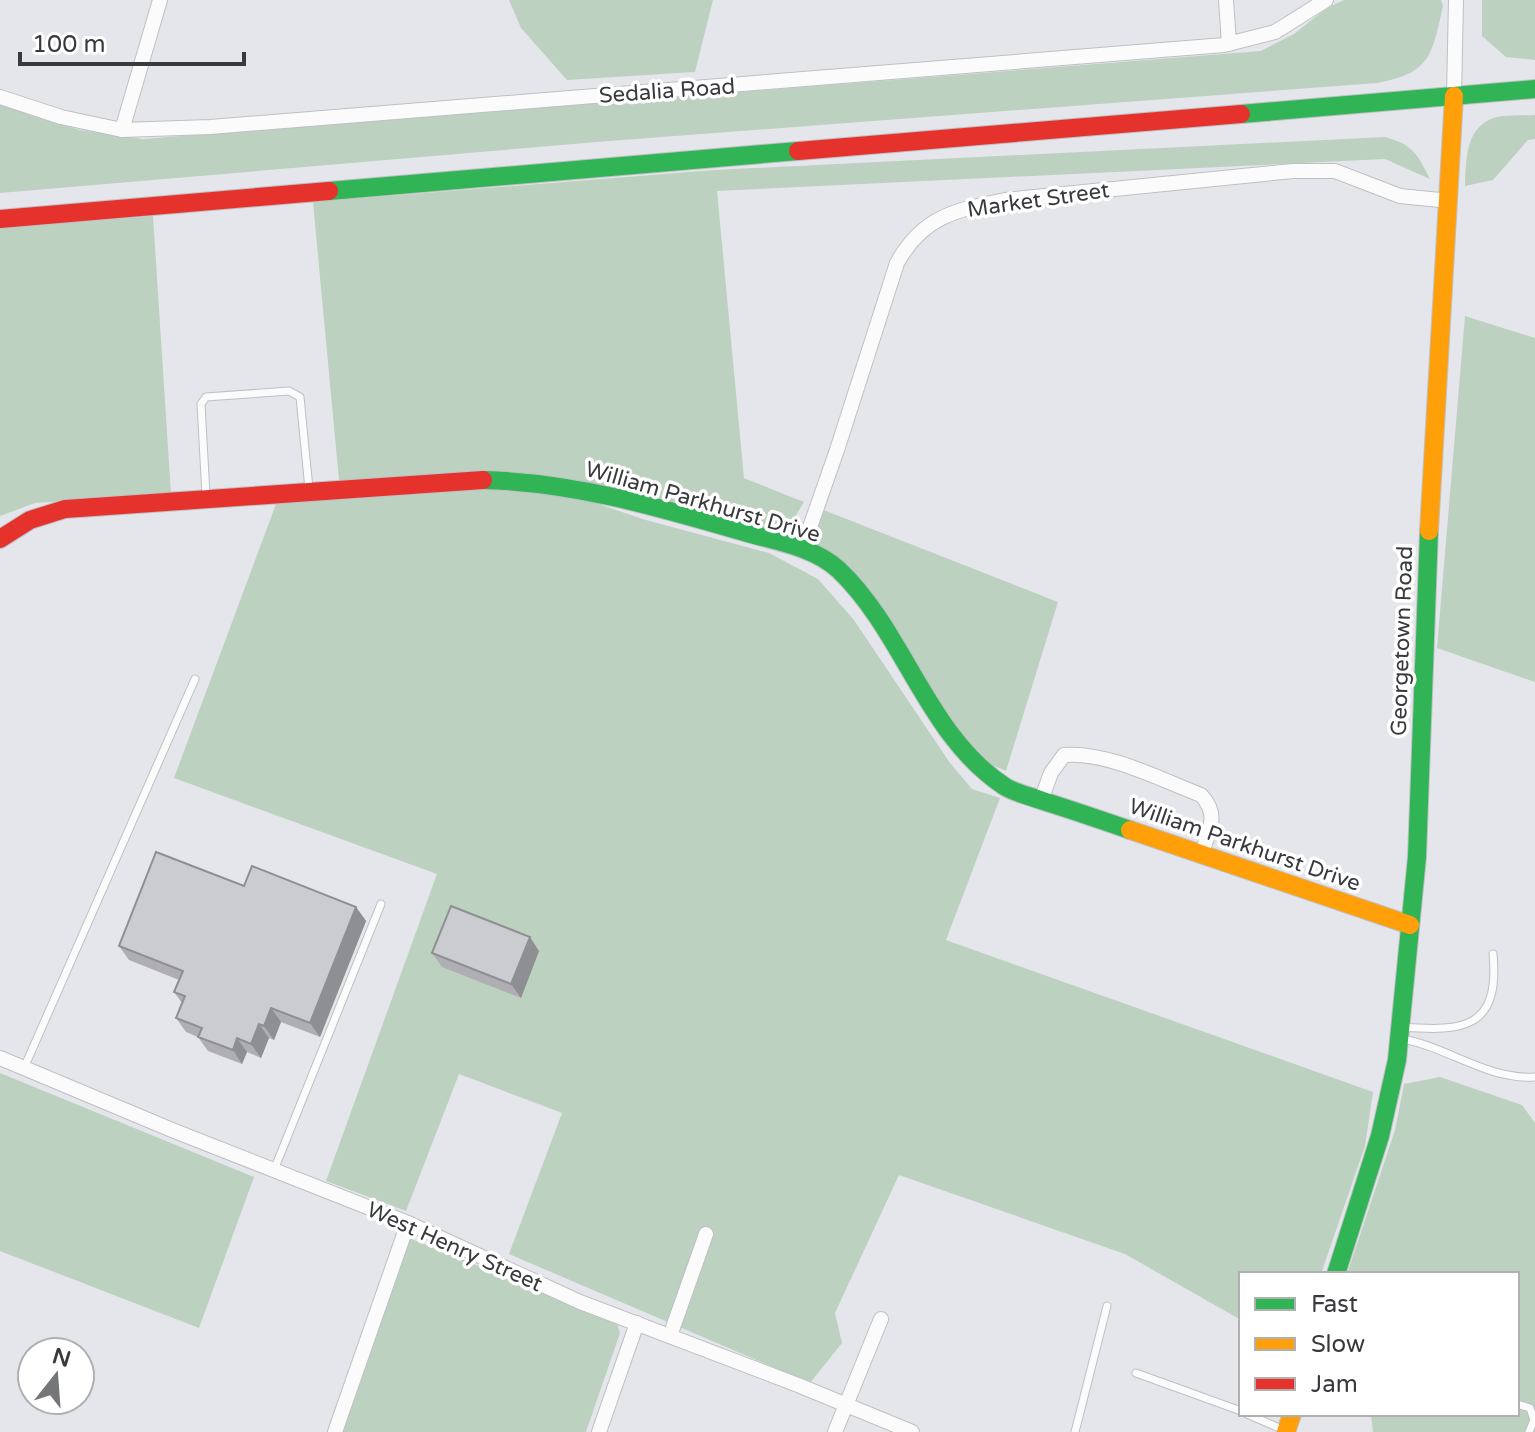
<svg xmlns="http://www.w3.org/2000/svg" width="1535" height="1432" viewBox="0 0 1535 1432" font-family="'Varela Round',sans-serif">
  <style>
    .green { fill: #bcd1c0 }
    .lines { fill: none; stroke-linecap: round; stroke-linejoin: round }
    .lane-casing { stroke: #bfc0c4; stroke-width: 9 }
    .street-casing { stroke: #bfc0c4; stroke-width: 16 }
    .fast-casing { stroke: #bfc0c4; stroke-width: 20 }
    .slow-casing { stroke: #bfc0c4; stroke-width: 20 }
    .jam-casing { stroke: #bfc0c4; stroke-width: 20 }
    .lane { stroke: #fbfbfc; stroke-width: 7 }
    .street { stroke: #fbfbfc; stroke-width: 14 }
    .fast { stroke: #30b455; stroke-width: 18 }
    .slow { stroke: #ff9f0a; stroke-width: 18 }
    .jam { stroke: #e5322d; stroke-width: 18 }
    .wall { fill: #afafb3 }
    .shaded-wall { fill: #8e8f92 }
    .building { fill: #cbccd0; stroke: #8e8f92; stroke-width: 2 }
    .labels { text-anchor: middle; stroke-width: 7; stroke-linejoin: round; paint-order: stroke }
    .street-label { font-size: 22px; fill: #393a3d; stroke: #fff }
  </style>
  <rect width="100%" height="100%" fill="#e5e6eb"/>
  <g class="green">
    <path d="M509 0H713L695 72 567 80 521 28Z"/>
    <path d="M1344 0H1441L1443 6C1432 55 1431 73 1377 83L609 141 0 193V104L80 130 143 139 1261 51 1294 34 1327 8Z"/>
    <path d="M1482 0H1535V60L1506 57 1482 36Z"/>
    <path d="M1535 115V139L1528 140 1493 180 1465 186C1466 162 1465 130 1491 119 1503 114 1522 116 1535 115Z"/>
    <path d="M1385 137C1413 145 1417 153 1430 179L1385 159 717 191 744 478 804 502 790 525 769 533 594 485 339 480 313 202 714 170Z"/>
    <path d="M153 216 171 494 35 503 0 516V228Z"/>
    <path d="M1465 316 1535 338V682L1437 648Z"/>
    <path d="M454 489H529L592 502 646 520 769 553 818 579 854 620 950 763 972 789 1000 798 946 940 1373 1092 1365 1146 1321 1274H1241V1320L1125 1254 899 1175 835 1313 842 1343 810 1383 509 1254 562 1113 459 1074 406 1211 326 1181 437 874 174 778 276 504Z"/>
    <path d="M816 507 1058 602 1006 771 981 760 955 736 885 621 813 552 810 531Z"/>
    <path d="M0 1073 254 1177 199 1328 0 1251Z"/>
    <path d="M1440 1077 1522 1105 1535 1123V1432H1373L1371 1414H1517V1274H1347L1395 1130 1404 1084Z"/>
    <path d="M409 1238 617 1322 620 1333 586 1432H334Z"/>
  </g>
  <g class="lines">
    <g class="lane-casing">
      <g id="lane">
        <path d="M206 495 201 404 206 397 289 391 300 397 309 489"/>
        <path d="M1403 1027C1464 1032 1500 1028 1493 954"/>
        <path d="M1402 1039C1448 1047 1487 1080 1535 1077"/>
        <path d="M24 1068 195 679"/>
        <path d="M274 1170 381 904"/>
        <path d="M1136 1373 1241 1411"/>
        <path d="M1517 1404 1530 1408 1534 1420 1529 1432"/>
        <path d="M1247 1414 1284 1430"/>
        <path d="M1075 1432 1107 1306"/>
      </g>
    </g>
    <g class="street-casing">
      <g id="street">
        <path d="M1226 0 1229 44"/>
        <path d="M1454 96 1456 0"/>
        <path d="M0 97 61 117 122 130 210 127 1224 45 1275 32 1326 0"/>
        <path d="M122 130 160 0"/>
        <path d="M802 550 837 450 897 263C923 216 956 210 1005 200L1293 171H1335L1400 196 1450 201"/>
        <path d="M1041 800 1051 773 1064 755C1106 751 1162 780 1201 795 1220 815 1209 831 1201 855"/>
        <path d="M0 1058 172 1130 408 1223 580 1302 798 1385 912 1432"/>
        <path d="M670 1336 706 1234"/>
        <path d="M335 1432 408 1223"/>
        <path d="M599 1432 637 1323"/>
        <path d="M835 1432 881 1319"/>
      </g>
    </g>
    <g class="fast-casing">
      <g id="fast">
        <path d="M1241 114 1535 89"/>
        <path d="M329 191 798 151"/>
        <path d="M483 480C573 482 658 507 744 532 775 541 815 547 839 570 905 633 926 734 1004 786 1014 793 1031 796 1043 801 1072 810 1101 820 1130 830"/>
        <path d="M1336 1274 1380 1136 1397 1060 1417 857 1429 531"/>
      </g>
    </g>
    <g class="slow-casing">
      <g id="slow">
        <path d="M1429 531 1454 96"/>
        <path d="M1130 830 1410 925"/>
        <path d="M1286 1432 1292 1414"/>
      </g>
    </g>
    <g class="jam-casing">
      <g id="jam">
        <path d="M798 151 1241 114"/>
        <path d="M0 219 329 191"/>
        <path d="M0 539 30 520 65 509 483 480"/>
      </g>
    </g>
    <use href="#lane" class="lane"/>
    <use href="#street" class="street"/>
    <use href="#fast" class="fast"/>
    <use href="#slow" class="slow"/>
    <use href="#jam" class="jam"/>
  </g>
  <g class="wall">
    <path d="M244 886 356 907 366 921 320 1037 281 1022 274 1040 269 1038 261 1058 247 1052 242 1064 208 1051 198 1037 186 1032 176 1018 182 1003 174 992 179 980 129 960 119 946Z"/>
    <path d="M539 951 521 998 442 967 432 953Z"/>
  </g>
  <g class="shaded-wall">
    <path d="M356 907 366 921 320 1037 310 1023Z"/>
    <path d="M530 937 539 951 521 998 511 984Z"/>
    <path d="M271 1008 281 1022 274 1040 264 1026Z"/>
    <path d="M259 1024 269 1038 261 1058 251 1044Z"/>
    <path d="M237 1038 247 1052 242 1064 233 1050Z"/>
  </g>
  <g class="building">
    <path d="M156 852 244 886 252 866 356 907 310 1023 271 1008 264 1026 259 1024 251 1044 237 1038 233 1050 198 1037 202 1028 176 1018 185 996 174 992 183 971 119 946Z"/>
    <path d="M451 906 530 937 511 984 432 953Z"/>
  </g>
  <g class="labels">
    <g class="street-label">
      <text transform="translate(667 90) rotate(-4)" y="8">Sedalia Road</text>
      <text transform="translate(1038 199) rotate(-8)" y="8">Market Street</text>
      <text transform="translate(703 501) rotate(16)" y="8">William Parkhurst Drive</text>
      <text transform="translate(1401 641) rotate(-88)" y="8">Georgetown Road</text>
      <text transform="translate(1245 844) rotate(19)" y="8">William Parkhurst Drive</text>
      <text transform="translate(455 1246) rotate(24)" y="8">West Henry Street</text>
    </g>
  </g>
  <rect x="1239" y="1272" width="280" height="144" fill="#ffffff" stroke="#b0b0b1" stroke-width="2"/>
  <rect x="1255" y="1298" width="40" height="12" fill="#30b455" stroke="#b0b0b1" stroke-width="2"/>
  <text x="1311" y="1312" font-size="24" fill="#393a3d">Fast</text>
  <rect x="1255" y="1338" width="40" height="12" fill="#ff9f0a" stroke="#b0b0b1" stroke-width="2"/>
  <text x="1311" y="1352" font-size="24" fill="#393a3d">Slow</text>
  <rect x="1255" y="1378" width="40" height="12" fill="#e5322d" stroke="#b0b0b1" stroke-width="2"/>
  <text x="1311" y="1392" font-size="24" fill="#393a3d">Jam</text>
  <g transform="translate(56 1376) rotate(17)"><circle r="38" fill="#ffffff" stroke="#b0b0b1" stroke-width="2"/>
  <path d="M0-6L14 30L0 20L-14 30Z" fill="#75767a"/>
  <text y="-12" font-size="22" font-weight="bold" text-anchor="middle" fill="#393a3d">N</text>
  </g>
  <path d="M20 52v12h224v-12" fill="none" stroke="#393a3d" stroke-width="4"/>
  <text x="32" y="52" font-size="24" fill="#393a3d" stroke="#ffffff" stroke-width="6" paint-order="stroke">100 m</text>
</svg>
